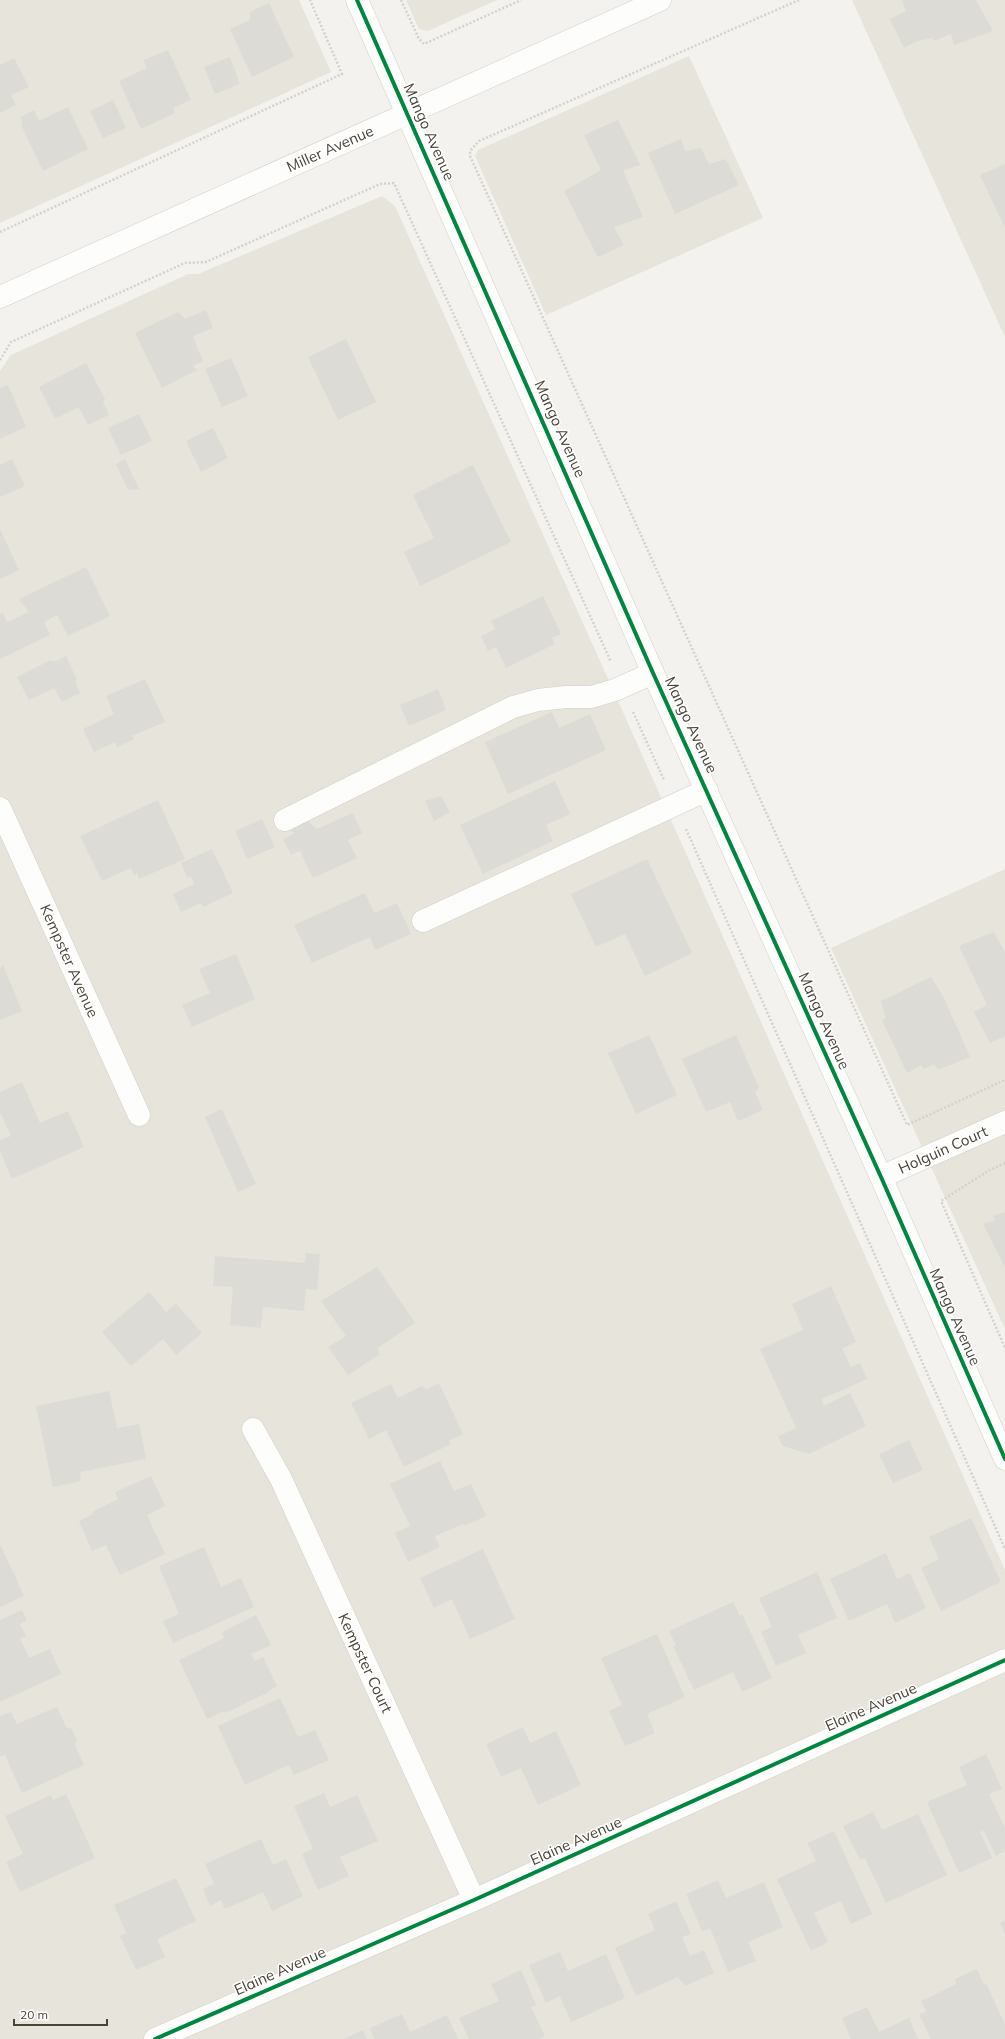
<svg xmlns="http://www.w3.org/2000/svg" width="1005" height="2039" viewBox="0 0 1005 2039" font-family="Mulish,sans-serif">
  <style>
    .residential { fill: #e7e4db }
    .building { fill: #dddbd6 }
    .lines { fill: none; stroke-linecap: round; stroke-linejoin: round }
    .minor-casing { stroke: #d1cfcb; stroke-width: 23 }
    .path { stroke: #d3d2cc; stroke-width: 2.5; stroke-dasharray: 2 2; stroke-linecap: butt }
    .minor { stroke: #fdfdfc; stroke-width: 22 }
    .cycleway-casing { stroke: #fff; stroke-width: 6 }
    .cycleway { stroke: #00873e; stroke-width: 4 }
    .labels { text-anchor: middle; stroke-width: 3; stroke-linejoin: round; paint-order: stroke }
    .street-label { font-size: 15px; fill: #4a4438; stroke: #fff }
  </style>
  <rect width="100%" height="100%" fill="#f3f2ee"/>
  <g class="residential">
    <path d="M0 0H299L331 72 0 223Z"/>
    <path d="M406 0H497L428 31 419 29Z"/>
    <path d="M852 0H1005V337Z"/>
    <path d="M689 56 763 218 546 315 475 156 478 150Z"/>
    <path d="M382 196 395 206 619 703 1005 1570V2039H0V371L11 355 188 274H198Z"/>
    <path d="M1005 869V1329L831 948Z"/>
  </g>
  <g class="building">
    <path d="M902 0H976L993 31 954 45 951 34 934 41 932 38 917 41 904 48 890 19 906 11Z"/>
    <path d="M269 3 294 57 252 77 230 29 250 20V12Z"/>
    <path d="M168 50 191 100 173 108 175 113 141 129 119 81 147 68 143 60Z"/>
    <path d="M230 57 240 84 215 94 204 67Z"/>
    <path d="M14 58 29 87 11 95 16 105 0 113V65Z"/>
    <path d="M113 100 126 128 103 138 90 111Z"/>
    <path d="M68 107 88 149 43 171 22 127 21 117 34 110 39 121Z"/>
    <path d="M618 120 640 165 623 170 643 217 614 227 624 245 598 257 564 191 601 170 584 135Z"/>
    <path d="M681 139 685 151 701 148 709 164 726 159 739 185 675 214 648 153Z"/>
    <path d="M1005 164V228L980 175Z"/>
    <path d="M206 310 213 328 193 336 203 361 193 366 197 370 162 388 135 333 178 312 185 319Z"/>
    <path d="M346 339 376 402 338 420 308 357Z"/>
    <path d="M231 358 248 396 222 407 205 369Z"/>
    <path d="M86 363 105 399 103 402 109 415 88 425 79 407 55 419 39 387Z"/>
    <path d="M8 385 26 427 0 439V388Z"/>
    <path d="M139 414 152 441 121 455 108 428Z"/>
    <path d="M213 428 228 458 201 472 186 441Z"/>
    <path d="M12 459 25 486 0 497V465Z"/>
    <path d="M125 459 139 489 128 490 116 464Z"/>
    <path d="M473 465 511 542 420 586 404 552 434 538 413 495Z"/>
    <path d="M0 529 19 570 0 579Z"/>
    <path d="M86 567 110 616 68 636 57 615 44 622 50 635 0 659V614L3 613 7 622 29 612 19 599Z"/>
    <path d="M543 596 561 634 552 638 555 644 506 668 496 647 488 651 481 636 495 629 491 621Z"/>
    <path d="M66 656 77 680 75 681 80 693 62 702 54 688 29 700 17 677 51 660 54 662Z"/>
    <path d="M145 679 165 722 132 736 134 739 117 747 115 742 94 752 83 729 114 714 106 696Z"/>
    <path d="M438 689 446 710 409 726 400 705Z"/>
    <path d="M552 712 559 728 590 714 606 750 508 794 485 742Z"/>
    <path d="M555 781 570 814 546 825 553 841 483 874 460 825Z"/>
    <path d="M441 796 450 812 434 821 425 801Z"/>
    <path d="M158 800 185 859 139 879 137 873 134 875 131 868 102 881 80 836Z"/>
    <path d="M353 813 362 833 348 840 357 858 313 878 300 851 291 855 283 839 295 833 291 831 307 821 317 829Z"/>
    <path d="M262 819 275 847 247 859 235 831Z"/>
    <path d="M212 849 233 893 203 907 201 903 181 912 173 894 194 884 192 878 187 877 181 863Z"/>
    <path d="M647 859 692 953 645 976 625 934 596 947 571 894Z"/>
    <path d="M365 893 374 913 397 903 411 934 375 950 370 937 312 963 294 925Z"/>
    <path d="M994 932 1005 953V1036L990 1043 974 1012 987 1005 959 946Z"/>
    <path d="M236 954 255 999 192 1027 182 1005 210 993 199 969Z"/>
    <path d="M3 965 22 1011 0 1020V969Z"/>
    <path d="M931 977 943 996 970 1057 938 1070 934 1064 924 1069 921 1065 907 1073 882 1020 886 1018 881 1001Z"/>
    <path d="M649 1035 677 1095 636 1114 608 1053Z"/>
    <path d="M736 1035 759 1088 755 1092 763 1110 738 1121 730 1102 706 1112 682 1059Z"/>
    <path d="M22 1082 40 1123 68 1111 84 1147 12 1179 0 1151V1140L11 1136 0 1112V1092Z"/>
    <path d="M222 1109 256 1184 238 1192 205 1117Z"/>
    <path d="M1005 1212V1268L983 1224 995 1220 993 1216Z"/>
    <path d="M306 1253 320 1254 317 1290 306 1289 304 1311 263 1307 261 1328 230 1325 233 1287 213 1286 215 1256 305 1263Z"/>
    <path d="M377 1267 415 1323 377 1348 380 1354 348 1375 328 1347 346 1336 321 1301Z"/>
    <path d="M831 1286 856 1342 842 1348 851 1367 860 1363 867 1379 822 1399 823 1406 850 1393 866 1426 809 1454 783 1446 778 1436 796 1428 760 1349 803 1330 792 1304Z"/>
    <path d="M149 1292 166 1312 176 1304 202 1333 176 1355 163 1339 131 1366 102 1332Z"/>
    <path d="M439 1383 463 1434 449 1441 451 1444 404 1467 386 1430 369 1439 351 1403 391 1384 398 1398 422 1386 427 1389Z"/>
    <path d="M109 1391 117 1428 139 1424 146 1459 80 1472 81 1481 53 1487 36 1406Z"/>
    <path d="M909 1440 923 1470 893 1483 879 1454Z"/>
    <path d="M440 1461 454 1491 471 1484 486 1516 464 1526 463 1524 435 1536 440 1547 408 1562 395 1533 410 1526 390 1484Z"/>
    <path d="M151 1476 165 1506 147 1515 165 1554 120 1575 106 1545 92 1551 79 1521 93 1514 92 1512 118 1499 115 1492Z"/>
    <path d="M971 1518 1001 1582 941 1611 921 1568 939 1559 929 1537Z"/>
    <path d="M0 1544 24 1596 0 1607Z"/>
    <path d="M204 1547 221 1587 241 1578 254 1607 173 1643 163 1621 179 1614 159 1566Z"/>
    <path d="M483 1549 515 1619 470 1639 452 1599 434 1608 420 1578Z"/>
    <path d="M886 1553 897 1579 910 1573 926 1608 895 1623 887 1604 849 1621 830 1579Z"/>
    <path d="M817 1572 837 1618 798 1635 806 1653 776 1666 761 1632 772 1627 759 1598Z"/>
    <path d="M733 1602 740 1616 742 1614 772 1678 742 1692 733 1672 694 1690 673 1646 676 1645 669 1631Z"/>
    <path d="M22 1610 27 1621 20 1624 26 1636 20 1639 29 1658 50 1649 61 1674 0 1702V1620Z"/>
    <path d="M256 1615 271 1645 251 1654 255 1661 263 1657 277 1686 268 1691 269 1692 225 1713 223 1711 207 1719 179 1660 224 1638 222 1632Z"/>
    <path d="M657 1634 685 1697 647 1714 655 1733 625 1746 609 1711 622 1705 601 1658Z"/>
    <path d="M280 1698 298 1737 315 1730 329 1760 294 1775 289 1765 245 1785 218 1726Z"/>
    <path d="M57 1707 66 1727 72 1729 77 1741 75 1745 84 1765 22 1793 5 1755 0 1757V1716L11 1712 17 1724Z"/>
    <path d="M523 1727 530 1743 556 1731 581 1785 538 1805 521 1768 501 1777 486 1744Z"/>
    <path d="M986 1754 1002 1789 989 1794 1005 1828V1851L996 1856 984 1831 980 1832 992 1858 959 1873 927 1802 967 1785 959 1767Z"/>
    <path d="M324 1793 330 1807 357 1795 378 1841 340 1857 349 1876 318 1890 302 1854 313 1849 294 1806Z"/>
    <path d="M66 1794 95 1858 20 1892 6 1862 23 1854 5 1816 51 1795 53 1800Z"/>
    <path d="M873 1812 882 1830 918 1814 947 1875 886 1903 865 1858 860 1860 843 1826Z"/>
    <path d="M834 1831 872 1914 851 1924 841 1901 814 1913 828 1942 811 1951 777 1879 816 1861 807 1843Z"/>
    <path d="M261 1839 273 1865 286 1859 303 1896 272 1911 263 1892 225 1909 221 1900 210 1906 203 1889 214 1884 205 1864Z"/>
    <path d="M176 1878 196 1921 157 1939 165 1957 136 1970 120 1936 126 1933 114 1905Z"/>
    <path d="M718 1880 726 1898 764 1882 783 1927 748 1942 756 1961 728 1972 710 1928 702 1931 686 1894Z"/>
    <path d="M676 1901 691 1934 682 1937 690 1956 704 1950 714 1973 685 1986 678 1977 636 1996 615 1948 655 1930 648 1914Z"/>
    <path d="M1005 1920V1935L1000 1923Z"/>
    <path d="M560 1952 568 1971 606 1954 625 1998 571 2022 560 1996 546 2003 529 1965Z"/>
    <path d="M977 1969 984 1985 986 1983 1005 2025V2039H931L919 2014 926 2012 921 2001 956 1984 955 1979Z"/>
    <path d="M521 1970 536 2005 531 2007 545 2036 539 2039H469L459 2018 499 2001 491 1984Z"/>
    <path d="M867 2007 879 2032 909 2018 918 2039H851L842 2018Z"/>
    <path d="M402 2014 410 2032 447 2015 458 2039H374L370 2028Z"/>
    <path d="M363 2030 367 2039H343Z"/>
  </g>
  <g class="lines">
    <g class="minor-casing">
      <g id="minor">
        <path d="M357 0 653 673 881 1177 1005 1459"/>
        <path d="M0 297 660 0"/>
        <path d="M0 808 139 1115"/>
        <path d="M285 820 513 707 538 700 566 697H591L615 690 653 673"/>
        <path d="M423 921 707 790"/>
        <path d="M881 1177 1005 1122"/>
        <path d="M253 1429 281 1479 474 1900"/>
        <path d="M155 2039 474 1900 1005 1660"/>
      </g>
    </g>
    <g class="path">
      <path d="M401 0 419 39 424 44 521 0"/>
      <path d="M799 0 479 141 470 151V156L907 1125 1005 1080"/>
      <path d="M0 232 342 74 310 0"/>
      <path d="M0 360 11 342 185 263 206 262 380 184 394 183 611 662"/>
      <path d="M633 712 664 780"/>
      <path d="M686 829 1005 1549"/>
      <path d="M1005 1163 988 1171 941 1201 1005 1348"/>
    </g>
    <use href="#minor" class="minor"/>
    <g class="cycleway-casing">
      <g id="cycleway">
        <path d="M357 0 653 673 881 1177 1005 1459"/>
        <path d="M155 2039 474 1900 1005 1660"/>
      </g>
    </g>
    <use href="#cycleway" class="cycleway"/>
  </g>
  <g class="labels">
    <g class="street-label">
      <text transform="translate(429 132) rotate(66)" y="5">Mango Avenue</text>
      <text transform="translate(330 149) rotate(-24)" y="5">Miller Avenue</text>
      <text transform="translate(560 429) rotate(66)" y="5">Mango Avenue</text>
      <text transform="translate(691 725) rotate(65)" y="5">Mango Avenue</text>
      <text transform="translate(69 961) rotate(66)" y="5">Kempster Avenue</text>
      <text transform="translate(824 1021) rotate(66)" y="5">Mango Avenue</text>
      <text transform="translate(943 1150) rotate(-24)" y="5">Holguin Court</text>
      <text transform="translate(955 1317) rotate(66)" y="5">Mango Avenue</text>
      <text transform="translate(365 1663) rotate(65)" y="5">Kempster Court</text>
      <text transform="translate(871 1707) rotate(-24)" y="5">Elaine Avenue</text>
      <text transform="translate(576 1841) rotate(-24)" y="5">Elaine Avenue</text>
      <text transform="translate(280 1971) rotate(-24)" y="5">Elaine Avenue</text>
    </g>
  </g>
  <path d="M14 2019v6h93v-6" fill="none" stroke="#4a4438" stroke-width="2"/>
  <text x="20" y="2019" font-size="12" fill="#4a4438" stroke="#ffffff" stroke-width="3" paint-order="stroke">20 m</text>
</svg>
